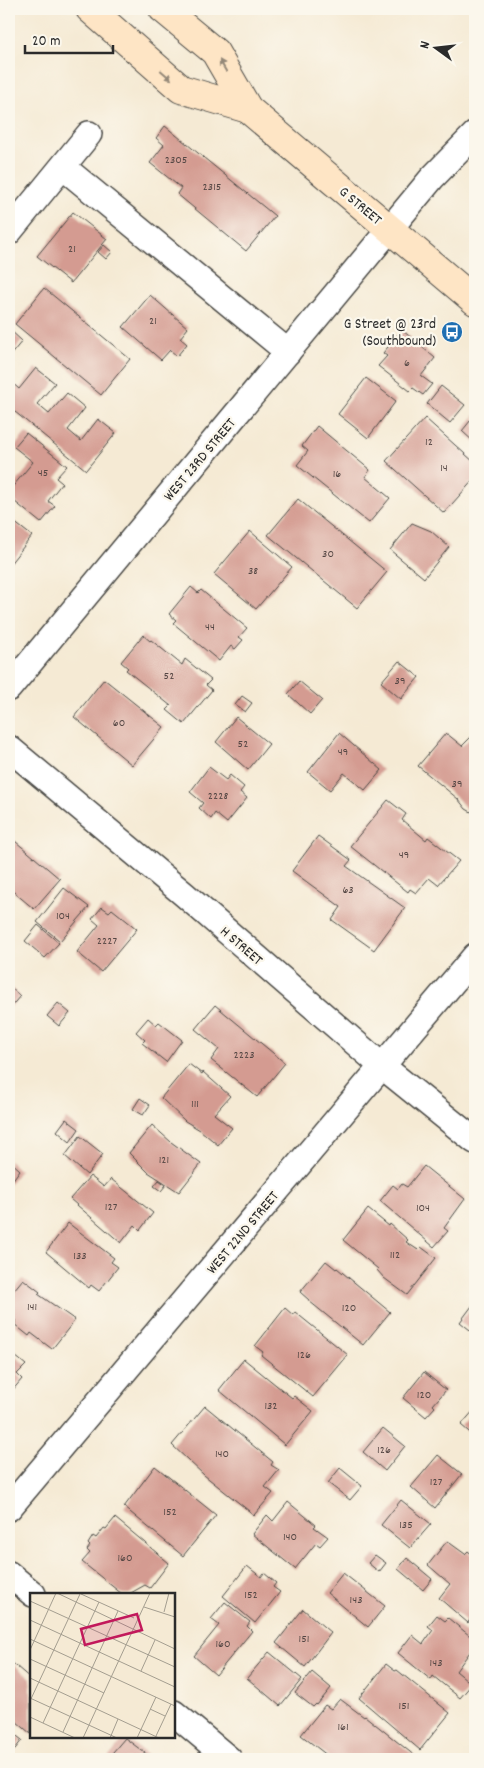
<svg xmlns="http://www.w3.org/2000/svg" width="484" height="1768" viewBox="0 0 484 1768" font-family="Dekko,sans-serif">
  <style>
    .building { fill: #d49b91 }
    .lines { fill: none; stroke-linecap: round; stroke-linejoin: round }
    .street-casing { stroke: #494844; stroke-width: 28 }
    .secondary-casing { stroke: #494844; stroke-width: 30 }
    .street { stroke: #fff; stroke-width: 25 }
    .secondary { stroke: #fee5c5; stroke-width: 28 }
    .oneway { fill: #948878 }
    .labels { text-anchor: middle; stroke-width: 4.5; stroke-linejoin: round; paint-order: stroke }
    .number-label { font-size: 12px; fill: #554744 }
    .street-label { font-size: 15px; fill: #2b2b2b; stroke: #fbf7ec }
    .poi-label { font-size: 15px; fill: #2b2b2b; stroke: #fbf7ec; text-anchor: end }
    .inset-road { fill: none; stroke: #a49e90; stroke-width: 1 }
    .view { fill: #c2185b; fill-opacity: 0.15; stroke: #c2185b; stroke-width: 2.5 }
    .inset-edge { fill: none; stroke: #2b2b2b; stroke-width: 2.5 }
  </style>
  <rect width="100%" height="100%" fill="#fbf7ec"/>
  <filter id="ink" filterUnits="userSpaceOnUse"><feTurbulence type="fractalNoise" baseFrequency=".02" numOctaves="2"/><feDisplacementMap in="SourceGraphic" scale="10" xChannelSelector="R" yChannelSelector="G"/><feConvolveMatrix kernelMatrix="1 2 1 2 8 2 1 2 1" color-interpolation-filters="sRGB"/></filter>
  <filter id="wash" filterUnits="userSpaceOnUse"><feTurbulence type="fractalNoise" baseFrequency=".0096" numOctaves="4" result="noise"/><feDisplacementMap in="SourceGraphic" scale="20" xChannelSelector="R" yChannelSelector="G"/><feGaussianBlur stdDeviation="1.12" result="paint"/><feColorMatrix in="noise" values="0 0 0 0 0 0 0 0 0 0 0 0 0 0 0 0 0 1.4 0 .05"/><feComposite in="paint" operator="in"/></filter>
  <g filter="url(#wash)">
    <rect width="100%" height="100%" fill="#f5ead4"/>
    <g id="blocks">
      <g class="building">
        <path d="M165 126 275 216 246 251 177 194 181 188 150 163 164 145 156 138Z"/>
        <path d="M73 212 107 239 71 283 37 256Z"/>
        <path d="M104 245 112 252 106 259 98 252Z"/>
        <path d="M44 288 130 359 101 395 15 324Z"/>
        <path d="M150 295 188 328 180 338 187 344 177 356 170 350 161 360 123 327Z"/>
        <path d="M9 329 22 341 9 357Z"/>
        <path d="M402 330 435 358 421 376 432 384 423 395 413 388 410 391 378 366 387 356 383 353Z"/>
        <path d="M36 368 55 383 37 404 49 414 67 393 85 408 68 430 81 441 98 419 116 433 86 470 9 407V380L19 389Z"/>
        <path d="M366 378 396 401 368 438 338 414Z"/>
        <path d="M441 386 465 405 450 423 427 404Z"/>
        <path d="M475 415V443L462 431Z"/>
        <path d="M425 418 475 463V478L444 513 386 461Z"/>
        <path d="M317 426 370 470 365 477 390 498 369 523 297 465 308 451 302 446Z"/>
        <path d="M26 433 67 466 56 478 62 483 48 501 55 506 41 523 9 497V491L33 462 14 447Z"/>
        <path d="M298 499 387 572 357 608 268 535Z"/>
        <path d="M9 518 32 536 9 565Z"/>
        <path d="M412 523 431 531 449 547 424 578 390 550Z"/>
        <path d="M250 531 292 567 256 609 214 574Z"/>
        <path d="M191 587 198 593 201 590 247 628 239 637 243 640 235 649 231 646 219 661 173 623 176 620 169 614Z"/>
        <path d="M143 635 150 641 151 640 182 665 185 659 211 680 206 685 212 690 184 724 167 710 171 706 126 670 128 668 121 662Z"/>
        <path d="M399 661 419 677 401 699 381 682Z"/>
        <path d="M104 679 164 727 132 765 74 717Z"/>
        <path d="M299 681 322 700 310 714 288 694Z"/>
        <path d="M242 696 252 703 245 712 235 705Z"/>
        <path d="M236 717 269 744 248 770 216 742Z"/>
        <path d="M339 733 382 770 365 790 344 773 330 790 308 772Z"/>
        <path d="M446 733 462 746 471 737 475 741V814L466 809 458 799 418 766Z"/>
        <path d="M209 767 226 780 230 775 244 787 240 792 247 798 227 823 215 813 211 819 199 808 203 803 190 792Z"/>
        <path d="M388 800 406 814 402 820 426 840 428 837 459 861 438 885 429 878 416 893 410 889 408 892 350 846Z"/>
        <path d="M9 836 60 879 34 909 9 888Z"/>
        <path d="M318 836 351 860 346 866 405 908 374 950 332 920 341 907 292 871Z"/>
        <path d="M64 888 89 907 60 941 37 922Z"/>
        <path d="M102 907 109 912 112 909 137 929 101 972 77 952 99 925 92 919Z"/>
        <path d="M38 925 59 943 45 958 25 941Z"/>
        <path d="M9 986 20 996 10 1008 9 1007Z"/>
        <path d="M58 1003 70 1013 59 1026 47 1016Z"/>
        <path d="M215 1005 285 1063 257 1097 211 1060 219 1049 195 1029Z"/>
        <path d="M148 1018 156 1025 159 1022 182 1040 166 1062 142 1043 145 1040 136 1032Z"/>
        <path d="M189 1064 202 1074 203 1072 230 1096 214 1114 232 1128 218 1145 200 1130 185 1121 161 1098Z"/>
        <path d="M140 1098 150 1105 143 1115 133 1109Z"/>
        <path d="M66 1119 79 1129 70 1142 57 1131Z"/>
        <path d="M152 1125 171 1142 201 1164 179 1192 148 1172 129 1153Z"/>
        <path d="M80 1136 103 1154 87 1175 65 1156Z"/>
        <path d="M9 1160 20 1170 9 1185Z"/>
        <path d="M424 1166 465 1199 444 1228 448 1231 434 1247 380 1201 393 1185 398 1189 402 1184 407 1187Z"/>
        <path d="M90 1176 104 1187 111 1179 153 1213 140 1230 135 1225 121 1243 70 1199Z"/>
        <path d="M159 1180 166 1185 161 1191 154 1186Z"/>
        <path d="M368 1209 389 1226 390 1224 408 1240 406 1242 418 1250 421 1247 436 1258 407 1295 384 1278 377 1270 378 1269 343 1240Z"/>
        <path d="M68 1223 114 1258 111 1262 118 1267 99 1291 91 1285 89 1288 46 1252Z"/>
        <path d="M326 1261 336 1269 337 1268 390 1312 363 1345 309 1301V1300L300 1292Z"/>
        <path d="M23 1279 40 1292 38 1294 75 1320 52 1349 31 1333 29 1336 14 1324 17 1322 9 1316V1296Z"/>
        <path d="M475 1302V1334L460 1322Z"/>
        <path d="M285 1308 293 1315 295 1312 348 1355 313 1397 261 1355 263 1352 255 1346Z"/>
        <path d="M9 1351 26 1365 17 1374 22 1379 11 1392 9 1390Z"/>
        <path d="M244 1359 292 1398 294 1396 313 1411 285 1445 219 1390Z"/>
        <path d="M424 1372 446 1390 433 1405 435 1407 426 1417 403 1398Z"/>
        <path d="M205 1406 273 1462 271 1465 279 1470 265 1487 273 1493 254 1515 204 1475 172 1445Z"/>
        <path d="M475 1409V1437L461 1425Z"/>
        <path d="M383 1428 405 1446 385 1471 363 1452Z"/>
        <path d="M438 1455 462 1474 435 1508 411 1487Z"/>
        <path d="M155 1466 216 1515 183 1556 124 1507Z"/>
        <path d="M340 1468 362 1486 350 1500 328 1483Z"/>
        <path d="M401 1500 431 1524 410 1548 381 1525Z"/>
        <path d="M288 1502 316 1525 314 1527 328 1537 320 1546 316 1543 295 1569 252 1534 267 1515 273 1521Z"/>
        <path d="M115 1518 169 1563 150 1588 145 1585 129 1594H122L82 1562 90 1553 87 1550 90 1546 88 1544 93 1536 96 1538 104 1528 106 1529Z"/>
        <path d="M447 1541 465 1554 468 1551 475 1557V1622L471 1618 468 1623 439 1598 450 1584 428 1565Z"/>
        <path d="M375 1555 386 1563 379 1572 368 1563Z"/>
        <path d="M407 1558 432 1579 423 1590 398 1569Z"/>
        <path d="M247 1566 261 1577 264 1573 276 1583 273 1587 280 1592 255 1623 223 1596Z"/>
        <path d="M343 1573 385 1606 368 1627 327 1593Z"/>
        <path d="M225 1602 250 1622 247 1626 252 1631 216 1675 194 1656 219 1625 211 1619Z"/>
        <path d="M303 1609 331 1633 305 1667 276 1643Z"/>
        <path d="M437 1615 445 1621 448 1618 475 1640V1645L456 1671 472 1684 460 1698 433 1676 431 1680 398 1653 412 1635 423 1644 433 1630 428 1626Z"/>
        <path d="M269 1652 302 1679 280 1706 247 1678Z"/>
        <path d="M9 1660 31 1679V1734L9 1715Z"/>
        <path d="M386 1664 395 1671 397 1670 450 1713 420 1750 359 1698Z"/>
        <path d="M312 1672 331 1688 317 1705 316 1704 313 1707 295 1693Z"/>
        <path d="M340 1699 364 1717 365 1716 415 1756 412 1759H326L328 1756 301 1735 325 1705 331 1709Z"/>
        <path d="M9 1730 22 1740 9 1757Z"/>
        <path d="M125 1738 149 1756 146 1759H107Z"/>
      </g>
    </g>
  </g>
  <g filter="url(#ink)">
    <use href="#blocks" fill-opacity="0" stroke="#494844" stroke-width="1"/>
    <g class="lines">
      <g class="street-casing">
        <g id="street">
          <path d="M63 167 288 352"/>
          <path d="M9 232 89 134"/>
          <path d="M9 688 432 178 475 134"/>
          <path d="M9 748 185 895 382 1066 475 1141"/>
          <path d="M9 1508 475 956"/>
          <path d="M9 1574 33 1594"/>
          <path d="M174 1713 229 1759"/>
        </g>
      </g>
      <g class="secondary-casing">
        <g id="secondary">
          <path d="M90 9 181 89 248 109"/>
          <path d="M163 9 215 52 248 109 475 301"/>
        </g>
      </g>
      <use href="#street" class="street"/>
      <use href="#secondary" class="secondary"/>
    </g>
    <defs><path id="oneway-solid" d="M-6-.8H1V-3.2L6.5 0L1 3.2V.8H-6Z" transform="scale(1.25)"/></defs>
    <g class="oneway">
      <use href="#oneway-solid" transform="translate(223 66) rotate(-120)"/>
      <use href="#oneway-solid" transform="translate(166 75) rotate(41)"/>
    </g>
  </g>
  <defs>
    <g id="bus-disc" transform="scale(1.125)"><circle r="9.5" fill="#1f6fb2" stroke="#fbf7ec"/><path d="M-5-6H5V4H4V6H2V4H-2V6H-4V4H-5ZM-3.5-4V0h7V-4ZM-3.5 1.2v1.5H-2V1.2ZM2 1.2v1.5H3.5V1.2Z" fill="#fff"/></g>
  </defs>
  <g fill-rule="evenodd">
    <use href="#bus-disc" x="452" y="332"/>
  </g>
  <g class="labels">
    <g class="number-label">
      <text x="176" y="163">2305</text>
      <text x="212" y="190">2315</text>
      <text x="72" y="252">21</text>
      <text x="153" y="324">21</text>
      <text x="407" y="366">6</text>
      <text x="429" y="445">12</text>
      <text x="444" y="471">14</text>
      <text x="43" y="476">45</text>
      <text x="337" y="477">16</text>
      <text x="328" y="557">30</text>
      <text x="253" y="574">38</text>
      <text x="210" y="630">44</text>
      <text x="169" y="679">52</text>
      <text x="400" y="684">39</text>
      <text x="119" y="726">60</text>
      <text x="243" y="747">52</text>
      <text x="343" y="755">49</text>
      <text x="457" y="787">39</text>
      <text x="218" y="799">2228</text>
      <text x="404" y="858">49</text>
      <text x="348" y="893">63</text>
      <text x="63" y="919">104</text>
      <text x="107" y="944">2227</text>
      <text x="244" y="1058">2223</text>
      <text x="195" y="1107">111</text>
      <text x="164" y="1163">121</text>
      <text x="111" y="1210">127</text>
      <text x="423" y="1211">104</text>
      <text x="395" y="1258">112</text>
      <text x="80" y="1259">133</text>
      <text x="32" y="1310">141</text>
      <text x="349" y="1311">120</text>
      <text x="304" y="1358">126</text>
      <text x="424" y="1398">120</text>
      <text x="271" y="1409">132</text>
      <text x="384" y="1453">126</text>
      <text x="222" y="1457">140</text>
      <text x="436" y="1485">127</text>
      <text x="170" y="1515">152</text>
      <text x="406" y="1528">135</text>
      <text x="290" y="1540">140</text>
      <text x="125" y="1561">160</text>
      <text x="251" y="1598">152</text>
      <text x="356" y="1603">143</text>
      <text x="304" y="1642">151</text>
      <text x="223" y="1647">160</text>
      <text x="436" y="1666">143</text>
      <text x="404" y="1709">151</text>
      <text x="343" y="1730">161</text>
    </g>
    <g class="street-label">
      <text transform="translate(361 205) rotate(40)" y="5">G STREET</text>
      <text transform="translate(199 459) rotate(-50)" y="5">WEST 23RD STREET</text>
      <text transform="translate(242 945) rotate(41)" y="5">H STREET</text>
      <text transform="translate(242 1232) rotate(-50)" y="5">WEST 22ND STREET</text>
    </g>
    <g class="poi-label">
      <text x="436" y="328">G Street @ 23rd<tspan x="436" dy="17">(Southbound)</tspan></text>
    </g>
  </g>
  <g transform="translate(30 1593)">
    <rect width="145" height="145" fill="#f5ead4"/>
    <path class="inset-road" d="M27 0 145 56M51 1 104 25M0 8 145 74M114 14 145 24M134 19 139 0M0 27 145 94M0 46 145 113M0 57 26 0M0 66 74 100M111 78 125 47M0 85 129 145M0 105 87 145M0 108 50 1M120 116 135 123M0 124 45 145M13 130 69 9M33 139 88 18M126 143 141 111M53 145 120 0M80 145 88 126M107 145 126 104"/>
    <path class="view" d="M107 21 112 37 55 52 51 36Z"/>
    <rect width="145" height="145" class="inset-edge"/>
  </g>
  <rect width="484" height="1768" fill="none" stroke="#fbf7ec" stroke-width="30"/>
  <g transform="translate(436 48) rotate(285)" stroke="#fbf7ec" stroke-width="4" paint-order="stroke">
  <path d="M0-4L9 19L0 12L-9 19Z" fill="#2b2b2b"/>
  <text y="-8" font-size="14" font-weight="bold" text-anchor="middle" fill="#2b2b2b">N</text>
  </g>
  <path d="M25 45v8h88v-8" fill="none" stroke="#2b2b2b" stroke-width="2.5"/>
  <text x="32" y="45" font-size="15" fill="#2b2b2b" stroke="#fbf7ec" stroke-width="4" paint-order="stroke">20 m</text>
</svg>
